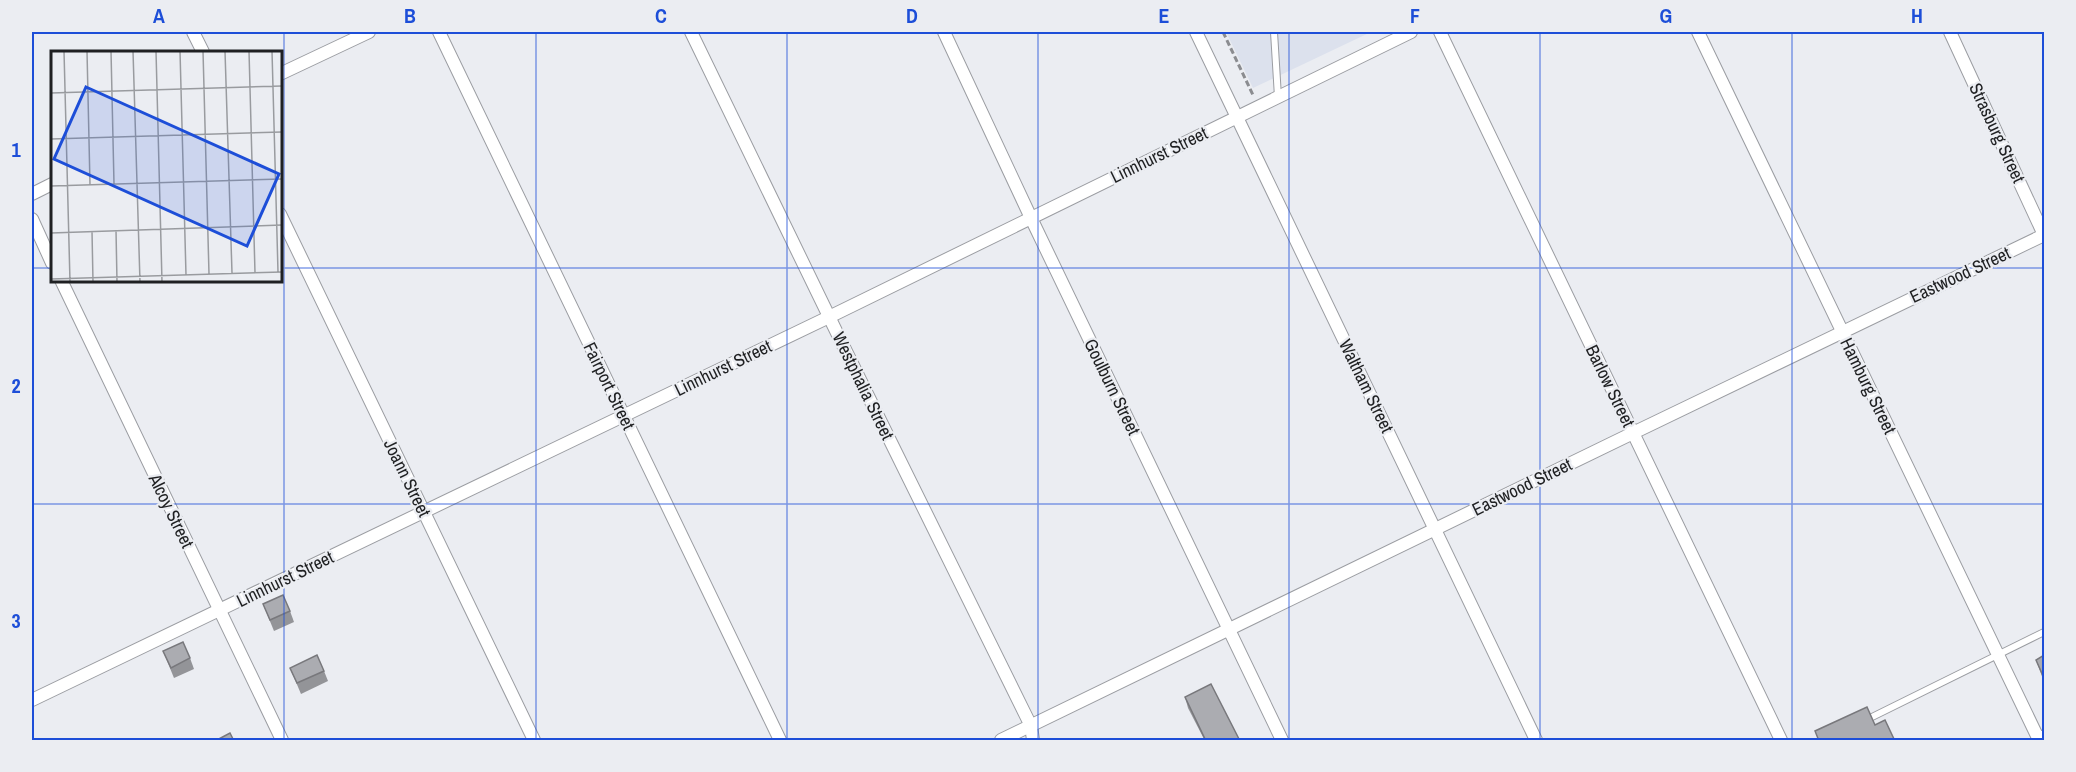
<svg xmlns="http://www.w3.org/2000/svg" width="2076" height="772" viewBox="0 0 2076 772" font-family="'Archivo Narrow',sans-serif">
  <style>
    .built { fill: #dce1ed }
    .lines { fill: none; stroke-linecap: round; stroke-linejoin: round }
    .service-casing { stroke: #9b9da2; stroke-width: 8 }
    .minor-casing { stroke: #9b9da2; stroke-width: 14 }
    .tertiary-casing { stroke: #9b9da2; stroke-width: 17 }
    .path { stroke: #8b8c90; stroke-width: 3; stroke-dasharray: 6 3; stroke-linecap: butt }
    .service { stroke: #fff; stroke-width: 6 }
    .minor { stroke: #fff; stroke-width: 12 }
    .tertiary { stroke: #fff; stroke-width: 15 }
    .wall { fill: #939498 }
    .building { fill: #abacb1; stroke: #78787c; stroke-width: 1.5 }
    .grid { fill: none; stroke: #1d4ed8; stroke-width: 1.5; stroke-opacity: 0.55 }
    .labels { text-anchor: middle; stroke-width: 4.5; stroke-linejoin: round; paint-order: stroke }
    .street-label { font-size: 18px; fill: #1f2022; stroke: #ebedf2 }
    .inset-road { fill: none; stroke: #999b9f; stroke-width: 1.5 }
    .view { fill: #1d4ed8; fill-opacity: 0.15; stroke: #1d4ed8; stroke-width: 3 }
    .inset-edge { fill: none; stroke: #1f2022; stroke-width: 3 }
    .neatline { fill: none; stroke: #1d4ed8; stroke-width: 2 }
    .grid-label { font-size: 20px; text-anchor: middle; font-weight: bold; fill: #1d4ed8 }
  </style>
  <rect width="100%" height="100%" fill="#ebedf2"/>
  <path class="built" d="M1226 32H1371L1253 88Z"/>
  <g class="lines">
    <g class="service-casing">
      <g id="service">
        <path d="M1274 32 1278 97"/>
        <path d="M1866 720 2044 632"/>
      </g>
    </g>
    <g class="minor-casing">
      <g id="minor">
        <path d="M193 32 203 52"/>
        <path d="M439 32 780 740"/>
        <path d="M691 32 837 333 1031 726 1033 740"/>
        <path d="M944 32 1031 218 1282 740"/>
        <path d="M1196 32 1536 740"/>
        <path d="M1440 32 1781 740"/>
        <path d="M1698 32 2039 740"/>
        <path d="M280 74 369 32"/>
        <path d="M32 194 52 184"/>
        <path d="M280 214 534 740"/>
        <path d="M32 219 52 263"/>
        <path d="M61 280 282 740"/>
        <path d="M32 700 829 317 1411 32"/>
        <path d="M1001 740 1633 433 2044 235 1950 32"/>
      </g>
    </g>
    <g class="tertiary-casing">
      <path id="tertiary" d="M2039 740 2044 738"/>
    </g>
    <path class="path" d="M1223 32 1253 95"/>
    <use href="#service" class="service"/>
    <use href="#minor" class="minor"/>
    <use href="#tertiary" class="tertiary"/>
  </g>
  <g class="wall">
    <path d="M263 604 290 611 294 622 274 631Z"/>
    <path d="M163 651 190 658 194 669 174 678Z"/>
    <path d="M2044 655V682L2036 660Z"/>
    <path d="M290 668 324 671 328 681 301 694Z"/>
    <path d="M1185 697 1240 741H1205L1188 708Z"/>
  </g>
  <g class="building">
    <path d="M283 595 290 611 270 620 263 604Z"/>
    <path d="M183 642 190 658 171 668 163 651Z"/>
    <path d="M317 655 324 671 297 683 290 668Z"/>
    <path d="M2044 655V678L2036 660Z"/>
    <path d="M1211 684 1240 741H1206L1185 697Z"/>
    <path d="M1867 707 1875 725 1885 720 1894 739 1891 741H1819L1815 731Z"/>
    <path d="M230 733 234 741H215Z"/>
  </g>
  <path class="grid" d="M284 32V740M536 32V740M787 32V740M1038 32V740M1289 32V740M1540 32V740M1792 32V740M32 268H52M280 268H2044M32 504H2044"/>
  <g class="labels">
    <g class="street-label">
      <text transform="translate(1997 133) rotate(65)" y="6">Strasburg Street</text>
      <text transform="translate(1159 155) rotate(-26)" y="6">Linnhurst Street</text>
      <text transform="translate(1960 275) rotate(-25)" y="6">Eastwood Street</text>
      <text transform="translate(723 368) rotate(-26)" y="6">Linnhurst Street</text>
      <text transform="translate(609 386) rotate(64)" y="6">Fairport Street</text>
      <text transform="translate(863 386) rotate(64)" y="6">Westphalia Street</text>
      <text transform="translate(1366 386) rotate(64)" y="6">Waltham Street</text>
      <text transform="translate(1610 386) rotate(64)" y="6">Barlow Street</text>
      <text transform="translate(1868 386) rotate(64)" y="6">Hamburg Street</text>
      <text transform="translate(1112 387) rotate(64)" y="6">Goulburn Street</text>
      <text transform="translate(407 478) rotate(64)" y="6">Joann Street</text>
      <text transform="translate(1522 487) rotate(-26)" y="6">Eastwood Street</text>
      <text transform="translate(171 511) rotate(64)" y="6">Alcoy Street</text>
      <text transform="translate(285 579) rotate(-26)" y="6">Linnhurst Street</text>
    </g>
  </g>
  <g transform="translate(51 51)">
    <rect width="231" height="231" fill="#ebedf2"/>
    <path class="inset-road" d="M13 0 19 231M36 0 39 134M60 0 63 133M82 0 89 231M105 0 111 231M129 0 135 224M152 0 158 223M174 0 181 222M198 0 204 222M221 0 227 221M0 42 231 35M0 88 231 81M0 135 231 128M65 179 66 231M41 180 42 231M0 182 231 174M0 228 231 221"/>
    <path class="view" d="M35 36 228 123 196 195 3 108Z"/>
    <rect width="231" height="231" class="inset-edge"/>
  </g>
  <rect width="2076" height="772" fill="none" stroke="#ebedf2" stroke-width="66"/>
  <rect x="33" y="33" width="2010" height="706" class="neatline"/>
  <g class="grid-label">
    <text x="159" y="23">A</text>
    <text x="410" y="23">B</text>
    <text x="661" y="23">C</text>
    <text x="912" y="23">D</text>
    <text x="1164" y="23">E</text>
    <text x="1415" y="23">F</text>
    <text x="1666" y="23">G</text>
    <text x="1917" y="23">H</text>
    <text x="16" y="157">1</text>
    <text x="16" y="393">2</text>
    <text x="16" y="628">3</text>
  </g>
</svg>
